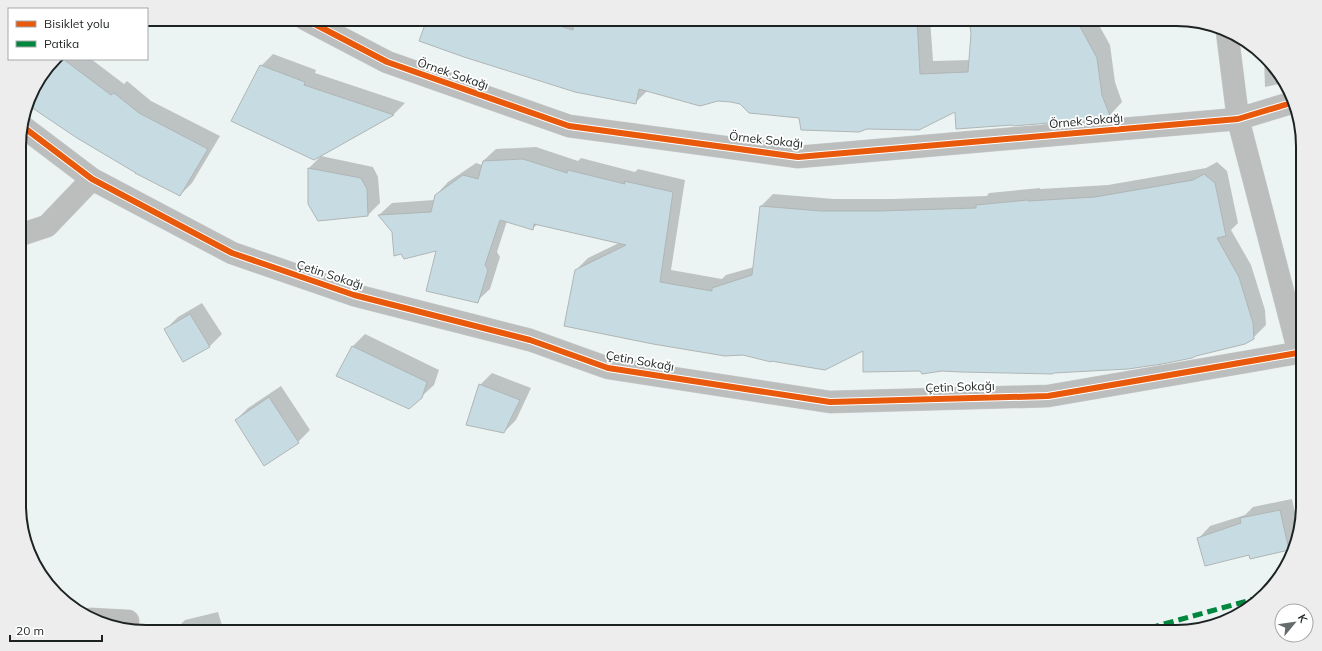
<svg xmlns="http://www.w3.org/2000/svg" width="1322" height="651" viewBox="0 0 1322 651" font-family="Mulish,sans-serif">
  <style>
    .shadow { fill: #0003 }
    .building { fill: #c7dce2; stroke: #b0b5b5 }
    .lines { fill: none; stroke-linecap: round; stroke-linejoin: round }
    .minor-casing { stroke: #c8cdcd; stroke-width: 23 }
    .minor { stroke: #bcbebd; stroke-width: 22 }
    .quiet { stroke: #00873e; stroke-width: 5; stroke-dasharray: 10 5; stroke-linecap: butt }
    .cycleway-casing { stroke: #fff; stroke-width: 8 }
    .cycleway { stroke: #e8590c; stroke-width: 6 }
    .labels { text-anchor: middle; stroke-width: 3.5; stroke-linejoin: round; paint-order: stroke }
    .street-label { font-size: 12px; fill: #1d2222; stroke: #fff }
    .rim { fill: none; stroke: #1d2222; stroke-width: 2 }
  </style>
  <rect width="100%" height="100%" fill="#ecf4f3"/>
  <g class="shadow">
    <path d="M428 19H930L933 61 970 60 972 34 970 19H1145L1100 27 1110 45 1115 82 1122 102 1110 115 956 111 800 117 731 101 647 91 635 103Z"/>
    <path d="M273 54 316 70 315 73 405 103 393 115 313 159 261 66Z"/>
    <path d="M1264 58 1277 69 1283 83 1265 87Z"/>
    <path d="M56 59H91L124 84 127 81 151 101 220 136 192 183 180 195 28 104 32 90Z"/>
    <path d="M536 147 578 161 581 158 635 172 638 169 685 180 671 270 722 279 726 275 754 267 761 206 773 194 834 199H892L987 196 989 193 1040 188V189L1108 185 1206 168 1217 162 1227 171 1238 223 1231 230 1251 265 1265 310 1266 325 1253 338 920 370 864 349 576 270 588 258 619 243 538 224 533 228 507 221 497 252 500 257 490 289 477 301 438 250 393 231 379 215 392 203 434 200 436 195 448 182 476 163 482 165 483 161 496 149Z"/>
    <path d="M321 156 373 167 378 177 380 203 368 215 309 204V168Z"/>
    <path d="M1302 157V203L1296 175V163Z"/>
    <path d="M202 303 222 334 210 346 184 360 166 329 178 317Z"/>
    <path d="M365 334 439 370 434 385 421 397 353 346Z"/>
    <path d="M492 373 531 388 516 420 504 432 480 385Z"/>
    <path d="M281 386 310 430 298 442 236 420 248 408Z"/>
    <path d="M1292 499 1298 527 1294 543 1288 549 1250 554 1198 539 1210 526 1245 515 1253 507Z"/>
    <path d="M218 612 224 632H147L181 624 185 620Z"/>
  </g>
  <g class="building">
    <path d="M427 19H536L573 30 574 19H917L920 74 968 72 971 34 969 19H1076L1097 58 1102 95 1110 116 1098 119 1013 126 1012 125 956 129 955 112 919 130 867 129 859 132 801 130 799 118 749 113 740 104 731 102 718 101 700 106 639 89 636 104 575 92 464 57 419 41Z"/>
    <path d="M56 59H63L111 95 114 93 139 113 208 149 180 196 135 173H136L77 138 28 105 32 90Z"/>
    <path d="M260 65 305 82 304 85 394 115 314 160 231 121Z"/>
    <path d="M523 159 567 173 568 170 625 184 624 181 673 192 660 282 712 291V288L752 275 760 206 821 211H879L976 208V205L1028 200V201L1095 197 1193 180 1204 174 1215 183 1226 236 1217 238 1239 277 1253 323 1254 339 1245 344 1196 356 1192 358 1162 364 1128 369 1054 373 1052 374 961 372 942 371 922 374 920 371 863 372V351L825 370 771 361V362L743 355 725 356 653 344 564 326 575 270 626 245 534 224 533 230 500 220 485 265 488 270 478 303 426 291 436 251 404 259 401 254 394 256 392 232 378 215 431 212 435 195 463 175 478 179 483 161Z"/>
    <path d="M308 168 361 178 367 189 368 216 318 221 308 204Z"/>
    <path d="M190 314 210 347 183 362 164 329Z"/>
    <path d="M352 346 427 382 422 398 409 409 336 376Z"/>
    <path d="M479 384 520 400 504 433 466 425Z"/>
    <path d="M269 397 299 443 264 466 235 420Z"/>
    <path d="M1280 510 1289 550 1250 559 1249 555 1205 566 1197 538 1241 523 1240 518Z"/>
  </g>
  <g class="lines">
    <g class="minor-casing">
      <g id="minor">
        <path d="M305 19 387 62 569 126 798 157 1238 119 1291 103"/>
        <path d="M1227 31 1238 119 1299 353"/>
        <path d="M22 126 92 179 232 253 354 295 530 340 608 368 830 402 1048 396 1303 352"/>
        <path d="M20 235 47 226 92 179"/>
        <path d="M90 619 128 621"/>
      </g>
    </g>
    <use href="#minor" class="minor"/>
    <g class="quiet">
      <path d="M1299 353 1303 368"/>
      <path d="M1135 632 1258 598"/>
    </g>
    <g class="cycleway-casing">
      <g id="cycleway">
        <path d="M305 19 387 62 569 126 798 157 1238 119 1291 103"/>
        <path d="M22 126 92 179 232 253 354 295 530 340 608 368 830 402 1048 396 1303 352"/>
      </g>
    </g>
    <use href="#cycleway" class="cycleway"/>
  </g>
  <g class="labels">
    <g class="street-label">
      <text transform="translate(453 74) rotate(19)" y="4">Örnek Sokağı</text>
      <text transform="translate(1086 121) rotate(-5)" y="4">Örnek Sokağı</text>
      <text transform="translate(766 140) rotate(6)" y="4">Örnek Sokağı</text>
      <text transform="translate(330 275) rotate(18)" y="4">Çetin Sokağı</text>
      <text transform="translate(640 361) rotate(10)" y="4">Çetin Sokağı</text>
      <text transform="translate(960 387) rotate(-2)" y="4">Çetin Sokağı</text>
    </g>
  </g>
  <path d="M0 0H1322V651H0ZM146 26H1176A120 120 0 0 1 1296 146V505A120 120 0 0 1 1176 625H146A120 120 0 0 1 26 505V146A120 120 0 0 1 146 26Z" fill="#ededed" fill-rule="evenodd"/>
  <path class="rim" d="M146 26H1176A120 120 0 0 1 1296 146V505A120 120 0 0 1 1176 625H146A120 120 0 0 1 26 505V146A120 120 0 0 1 146 26Z"/>
  <rect x="8" y="8" width="140" height="52" fill="#ffffff" stroke="#a5a7a7"/>
  <rect x="16" y="21" width="20" height="6" fill="#e8590c" stroke="#a5a7a7"/>
  <text x="44" y="28" font-size="12" fill="#1d2222">Bisiklet yolu</text>
  <rect x="16" y="41" width="20" height="6" fill="#00873e" stroke="#a5a7a7"/>
  <text x="44" y="48" font-size="12" fill="#1d2222">Patika</text>
  <g transform="translate(1294 623) rotate(61)"><circle r="19" fill="#ffffff" stroke="#a5a7a7"/>
  <path d="M0-3L7 15L0 10L-7 15Z" fill="#656c6b"/>
  <text y="-6" font-size="11" font-weight="bold" text-anchor="middle" fill="#1d2222">K</text>
  </g>
  <path d="M10 635v6h92v-6" fill="none" stroke="#1d2222" stroke-width="2"/>
  <text x="16" y="635" font-size="12" fill="#1d2222" stroke="#ffffff" stroke-width="3" paint-order="stroke">20 m</text>
</svg>
